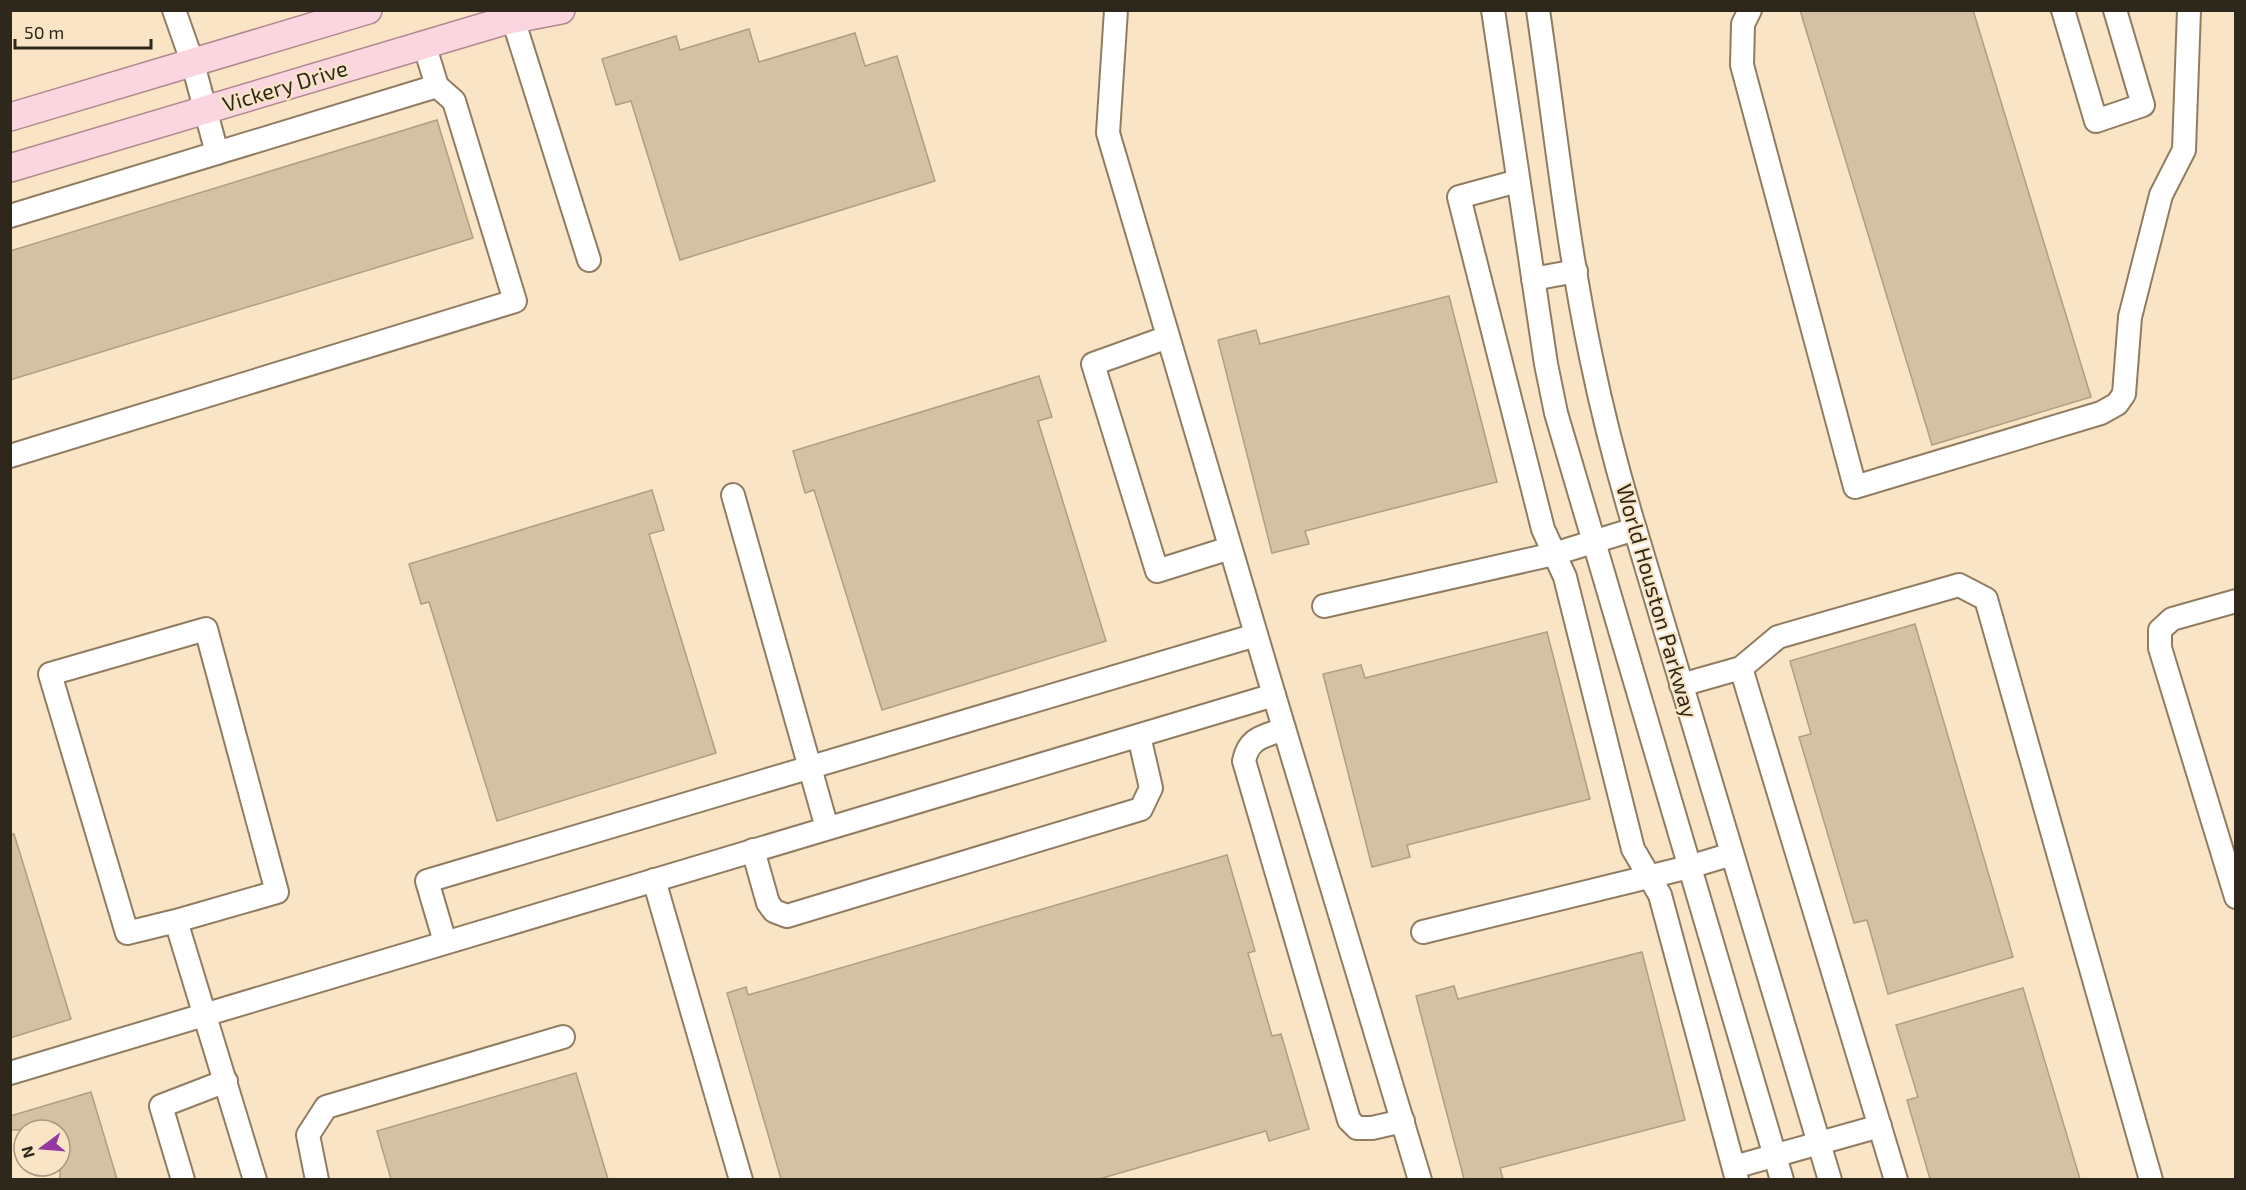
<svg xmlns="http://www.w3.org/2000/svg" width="2246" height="1190" viewBox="0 0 2246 1190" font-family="'Exo 2',sans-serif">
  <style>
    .building { fill: #d4c1a3; stroke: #b19e81; stroke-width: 1.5 }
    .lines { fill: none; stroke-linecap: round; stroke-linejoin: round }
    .minor-casing { stroke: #907d61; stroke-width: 26 }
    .major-casing { stroke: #b2878e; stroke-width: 30 }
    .minor { stroke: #fff; stroke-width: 22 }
    .major { stroke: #fbd6e0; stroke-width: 27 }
    .labels { text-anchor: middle; stroke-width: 4.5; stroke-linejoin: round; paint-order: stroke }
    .street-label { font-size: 22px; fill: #2e271b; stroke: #f9e5c6 }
  </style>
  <rect width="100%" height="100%" fill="#f9e5c6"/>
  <g class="building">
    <path d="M1800 10H1973L2091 397 1932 445Z"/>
    <path d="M749 29 759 62 855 33 865 66 897 56 935 181 680 260 631 101 616 105 602 59 676 36 680 50Z"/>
    <path d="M437 120 473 238 10 380V251Z"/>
    <path d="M1449 296 1497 482 1305 531 1309 544 1272 553 1218 340 1256 330 1260 344Z"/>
    <path d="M1039 376 1052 417 1038 421 1106 641 882 710 814 490 805 493 793 451Z"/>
    <path d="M652 490 664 530 649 534 716 753 497 821 429 602 421 604 409 564Z"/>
    <path d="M1915 624 2013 957 1888 994 1867 920 1854 923 1799 737 1811 734 1790 661Z"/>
    <path d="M1547 632 1590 799 1407 845 1410 857 1372 867 1323 674 1361 665 1365 678Z"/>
    <path d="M14 834 71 1019 10 1038V835Z"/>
    <path d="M1227 855 1255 951 1248 953 1272 1036 1281 1034 1309 1129 1269 1141 1266 1131 1099 1179H781L727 993 746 987 748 995Z"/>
    <path d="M1642 952 1685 1120 1500 1168 1503 1179H1464L1416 996 1454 986 1458 999Z"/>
    <path d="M2023 988 2080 1179H1930L1907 1100 1918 1097 1896 1025Z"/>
    <path d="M576 1073 608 1179H391L377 1131Z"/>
    <path d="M91 1092 117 1179H60V1130H10V1116Z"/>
  </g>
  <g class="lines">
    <g class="minor-casing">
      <g id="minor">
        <path d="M174 10 193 64 217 153"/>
        <path d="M1116 10 1108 133 1274 695 1420 1180"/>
        <path d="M1493 10 1546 364 1556 413 1782 1180"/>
        <path d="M1538 10C1555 126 1567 243 1591 357 1603 415 1618 473 1635 529L1830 1180"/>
        <path d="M1750 10 1743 24 1742 65 1855 487 2101 413 2117 404 2124 394 2130 317 2161 195 2184 150 2189 10"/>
        <path d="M2063 10 2096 121 2143 105 2115 10"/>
        <path d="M513 19 589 260"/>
        <path d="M1518 181 1459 197 1543 529 1565 577 1633 849 1660 895 1737 1180"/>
        <path d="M10 216 437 86 424 44"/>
        <path d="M1533 279 1576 271"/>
        <path d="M1168 337 1093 364 1157 571 1230 548"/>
        <path d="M10 456 515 301 454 101 437 86"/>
        <path d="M733 495 827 828"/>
        <path d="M2236 601 2172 619 2160 630V648L2236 897"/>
        <path d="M1324 606 1554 554 1635 529"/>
        <path d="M1741 668 1896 1180"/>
        <path d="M1681 685 1741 668 1778 637 1959 585 1986 599 2151 1180"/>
        <path d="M1284 729C1263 737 1249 737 1244 761L1349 1120 1357 1128H1372L1403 1121"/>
        <path d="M753 850 768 903 774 911 787 916 1141 809 1151 788 1139 736"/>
        <path d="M654 880 741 1180"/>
        <path d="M176 921 277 892 206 629 50 674 127 933 176 921 255 1180"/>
        <path d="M1423 932 1689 867 1732 854"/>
        <path d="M445 942 427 881 1256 635"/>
        <path d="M10 1073 1274 695"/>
        <path d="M1734 1167 1880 1126"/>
        <path d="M183 1180 161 1106 226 1081"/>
        <path d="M317 1180 308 1135 326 1107 563 1037"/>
      </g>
    </g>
    <g class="major-casing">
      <g id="major">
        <path d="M10 117 368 10"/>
        <path d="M10 168 504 21 561 10"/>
      </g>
    </g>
    <use href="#minor" class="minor"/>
    <use href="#major" class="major"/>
  </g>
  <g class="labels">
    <g class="street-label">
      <text transform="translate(285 86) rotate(-17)" y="8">Vickery Drive</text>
      <text transform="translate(1657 601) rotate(74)" y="8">World Houston Parkway</text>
    </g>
  </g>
  <rect width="2246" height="1190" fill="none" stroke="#2e271b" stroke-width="24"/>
  <g transform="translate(42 1148) rotate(254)"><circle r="28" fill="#f9e5c6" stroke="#a89982" stroke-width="1.5"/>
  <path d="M0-4.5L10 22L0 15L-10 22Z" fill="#9638a1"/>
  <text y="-9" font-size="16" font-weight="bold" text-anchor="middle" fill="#2e271b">N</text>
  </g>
  <path d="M15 39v9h136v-9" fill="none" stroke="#2e271b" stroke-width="3"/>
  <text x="24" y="39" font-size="18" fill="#2e271b" stroke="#f9e5c6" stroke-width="4.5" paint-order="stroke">50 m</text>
</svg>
